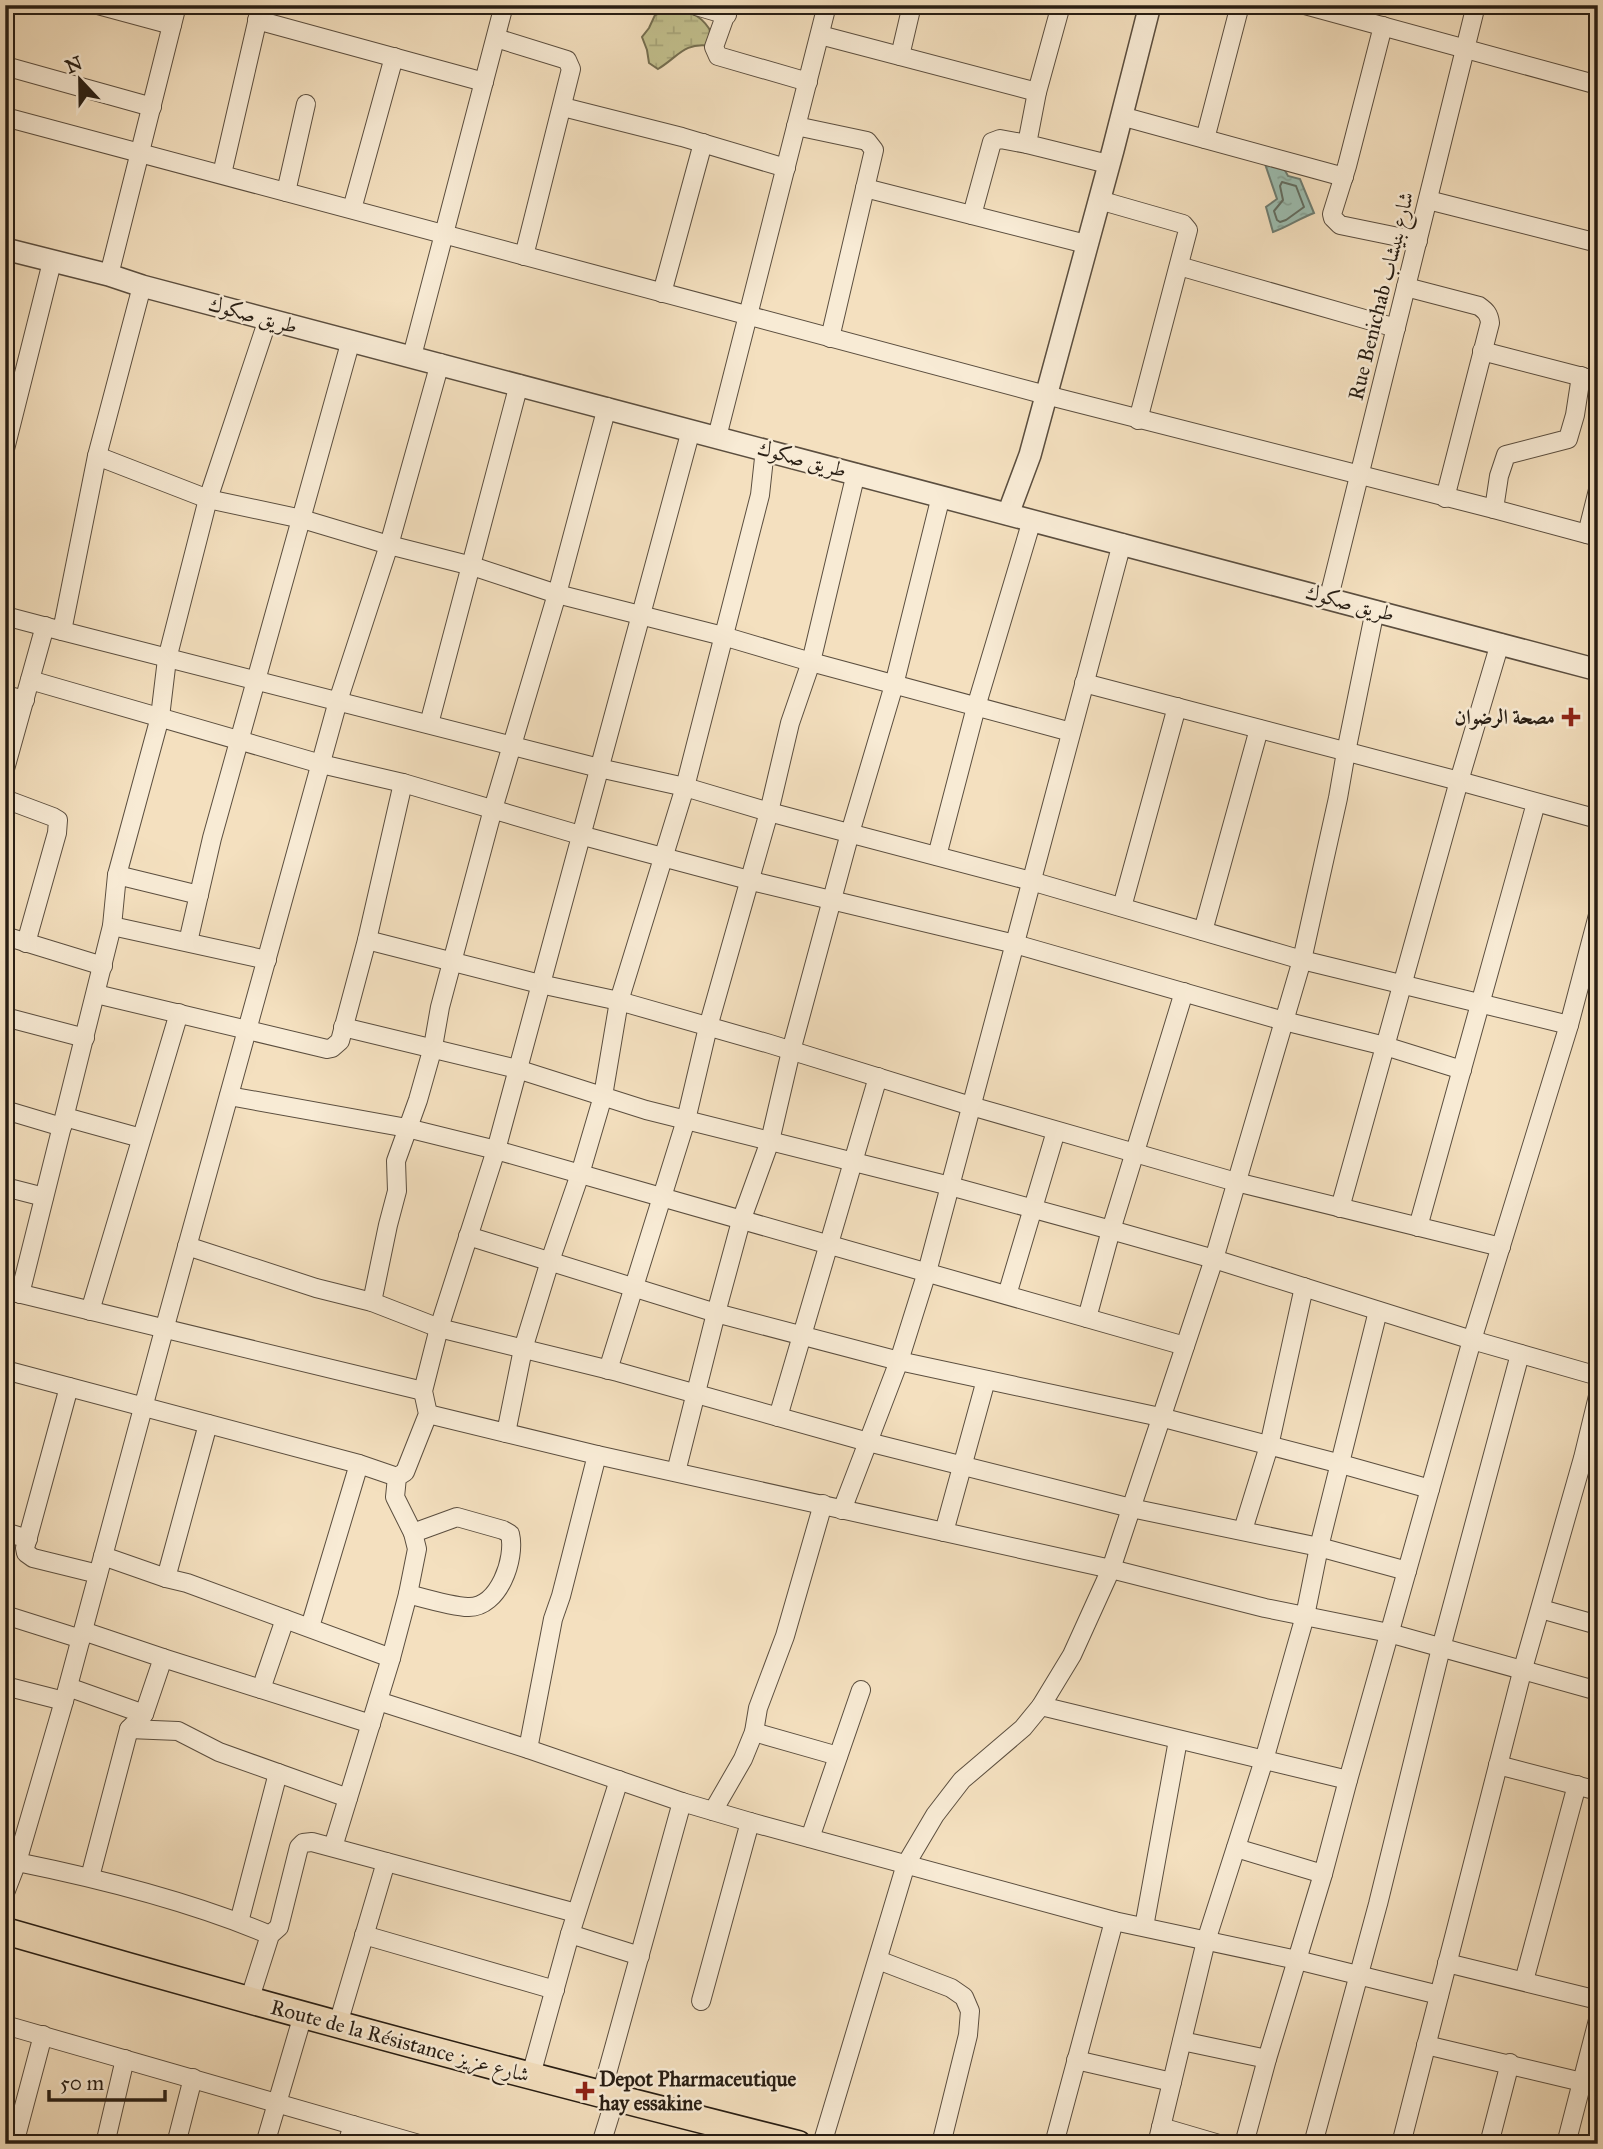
<svg xmlns="http://www.w3.org/2000/svg" width="1603" height="2149" viewBox="0 0 1603 2149" font-family="'IM FELL Great Primer',Amiri,serif">
  <style>
    .wetland { fill: url(#wetland-marsh); stroke: #756f51; stroke-width: 2 }
    .water { fill: url(#water-ripples); stroke: #6e7d72; stroke-width: 2 }
    .lines { fill: none; stroke-linecap: round; stroke-linejoin: round }
    .shore { stroke: #626e62; stroke-width: 2 }
    .minor-casing { stroke: #5b4e3f; stroke-width: 20 }
    .tertiary-casing { stroke: #5b4e3f; stroke-width: 24 }
    .primary-casing { stroke: #281e14; stroke-width: 29 }
    .minor { stroke: #f8ebd5; stroke-width: 18 }
    .tertiary { stroke: #f8ebd5; stroke-width: 21 }
    .primary { stroke: #f4e0bf; stroke-width: 26 }
    .poi-dot { fill: #8f2418; stroke: #f8ebd5; stroke-width: 2.5 }
    .labels { text-anchor: middle; stroke-width: 5; stroke-linejoin: round; paint-order: stroke }
    .street-label { font-size: 21px; fill: #281e14; stroke: #f8ebd5 }
    .poi-label { font-size: 21px; font-weight: bold; fill: #281e14; stroke: #f8ebd5; text-anchor: end }
  </style>
  <defs>
    <pattern id="wetland-marsh" width="20" height="14" patternUnits="userSpaceOnUse" patternTransform="scale(1.75)"><rect width="20" height="14" fill="#c2c08e"/><path d="M1 5h8M5 5V1M11 12h8M15 12V8" fill="none" stroke="#a7a57a"/></pattern>
    <pattern id="water-ripples" width="26" height="14" patternUnits="userSpaceOnUse" patternTransform="scale(1.75)"><rect width="26" height="14" fill="#9cbdb0"/><path d="M2 4q2-2 4 0t4 0M15 11q2-2 4 0t4 0" fill="none" stroke="#86a296"/></pattern>
  </defs>
  <rect width="100%" height="100%" fill="#f4e0bf"/>
  <filter id="stains"><feTurbulence type="fractalNoise" baseFrequency=".00286" numOctaves="4"/><feColorMatrix values="0 0 0 0 .2 0 0 0 0 .09 0 0 0 0 .02 0 0 0 .5 -.17"/></filter>
  <radialGradient id="worn" r=".72"><stop offset=".6" stop-color="#630" stop-opacity="0"/><stop offset="1" stop-color="#630" stop-opacity=".3"/></radialGradient>
  <path class="wetland" d="M674 7C693 13 703 16 713 35L710 46C684 42 678 57 658 69L649 63 647 50 642 37 649 28 655 15Z"/>
  <path class="water" d="M1264 161 1281 163 1288 176 1300 179 1314 213C1300 218 1288 227 1273 232L1266 207 1277 199Z"/>
  <g class="lines">
    <path class="shore" d="M1282 182 1296 186 1304 207 1286 220 1280 222 1277 220 1274 211 1283 200 1280 186Z"/>
    <g class="minor-casing">
      <g id="minor">
        <path d="M98 5 172 25"/>
        <path d="M693 5 727 15"/>
        <path d="M729 5 714 47 718 56 808 82"/>
        <path d="M1061 5 1037 92 1027 144 1108 164"/>
        <path d="M1305 5 1598 85"/>
        <path d="M257 20 484 82"/>
        <path d="M1383 26 1347 166 1332 214 1333 218 1340 225 1418 241"/>
        <path d="M820 35 1037 92"/>
        <path d="M496 38 567 60 571 69 524 256"/>
        <path d="M900 56 912 5"/>
        <path d="M5 66 152 107"/>
        <path d="M563 107 682 137 786 168"/>
        <path d="M1121 116 1344 177"/>
        <path d="M5 117 1046 395 1494 509 1598 537"/>
        <path d="M796 126 867 141 874 150 830 338"/>
        <path d="M1205 139 1240 5"/>
        <path d="M222 174 261 5"/>
        <path d="M865 188 1086 244"/>
        <path d="M286 192 306 104"/>
        <path d="M1099 200 1183 224 1188 230 1138 420"/>
        <path d="M1428 200 1598 243"/>
        <path d="M352 209 394 57"/>
        <path d="M972 215 992 142 1000 139 1027 144"/>
        <path d="M1179 266 1396 328"/>
        <path d="M109 275 177 5"/>
        <path d="M1406 287 1479 306C1486 311 1489 314 1490 323L1445 498"/>
        <path d="M662 293 703 143"/>
        <path d="M1482 351 1598 381"/>
        <path d="M412 356 504 5"/>
        <path d="M717 437 827 5"/>
        <path d="M5 449 52 262"/>
        <path d="M97 456 208 499 302 519 389 545 472 566 557 594 723 636 811 662 1071 732"/>
        <path d="M1494 509 1499 476 1506 455 1568 439 1575 415 1581 376"/>
        <path d="M1587 534 1598 490"/>
        <path d="M1329 597 1476 5"/>
        <path d="M5 616 62 631 97 456 142 286"/>
        <path d="M62 631 599 768 685 787 769 812 1031 881 1302 960 1569 1025"/>
        <path d="M30 680 321 764 403 783 580 835 760 883 1015 944 1284 1021 1385 1046 1462 1070"/>
        <path d="M1084 683 1459 781 1598 819"/>
        <path d="M5 695 25 700"/>
        <path d="M429 724 519 384"/>
        <path d="M5 769 45 626"/>
        <path d="M5 799 53 817 58 820 57 833 26 943"/>
        <path d="M937 856 976 707 1032 520"/>
        <path d="M117 875 199 895"/>
        <path d="M1122 907 1177 707"/>
        <path d="M112 926 267 960"/>
        <path d="M1203 931 1259 729"/>
        <path d="M5 936 103 966"/>
        <path d="M367 940 540 984 619 1001 770 1044 971 1106 1236 1182 1501 1247"/>
        <path d="M188 942 212 838 351 340"/>
        <path d="M96 994 327 1049 332 1048 340 1041 367 940 403 783"/>
        <path d="M5 1017 85 1038"/>
        <path d="M343 1027 517 1069 646 1110 950 1186 1111 1230 1214 1259 1472 1340 1598 1376"/>
        <path d="M229 1096 407 1128 496 1150 1185 1346"/>
        <path d="M5 1110 62 1127"/>
        <path d="M65 1117 141 1138"/>
        <path d="M5 1187 44 1197"/>
        <path d="M1340 1208 1459 781 1500 643"/>
        <path d="M1418 1227 1536 803"/>
        <path d="M468 1236 716 1313 741 1221 770 1141 791 1051 850 833 894 685 941 496"/>
        <path d="M187 1246 316 1288 372 1302 439 1328 618 1372 868 1442 1131 1508 1319 1547 1407 1571"/>
        <path d="M5 1290 423 1391"/>
        <path d="M20 1294 112 926 117 875 160 717 167 659 208 499 268 319"/>
        <path d="M1007 1295 1056 1131"/>
        <path d="M372 1302 388 1225 397 1191 396 1161 418 1100 433 1047 440 1007 493 809 557 594 607 407"/>
        <path d="M90 1311 179 1013"/>
        <path d="M1087 1318 1111 1230 1184 992"/>
        <path d="M5 1370 359 1464 397 1477"/>
        <path d="M608 1370 686 1120 708 1027 769 812 790 723 811 662 856 473"/>
        <path d="M69 1387 25 1548 26 1553 33 1558 98 1574"/>
        <path d="M428 1414 597 1455 1111 1569 1265 1608 1389 1633 1598 1691"/>
        <path d="M778 1417 878 1077"/>
        <path d="M506 1433 523 1349 550 1261 580 1174 603 1096 619 1001 685 787 760 495 765 449"/>
        <path d="M676 1472 716 1313 899 1361 1160 1417 1341 1464 1430 1489"/>
        <path d="M842 1510 899 1361 927 1272 1122 543"/>
        <path d="M1243 1530 1269 1446 1304 1287"/>
        <path d="M5 1532 28 1539"/>
        <path d="M944 1532 986 1380"/>
        <path d="M103 1556 166 1578 187 1583 391 1658"/>
        <path d="M166 1578 208 1424"/>
        <path d="M408 1594C423 1598 454 1607 468 1607 499 1608 516 1558 510 1534L503 1530 457 1517 413 1533"/>
        <path d="M1541 1609 1598 1625"/>
        <path d="M5 1615 81 1639"/>
        <path d="M310 1627 359 1464"/>
        <path d="M83 1631 163 1658 144 1714 129 1729 90 1877"/>
        <path d="M163 1658 371 1724"/>
        <path d="M5 1686 64 1701"/>
        <path d="M68 1687 144 1714"/>
        <path d="M261 1689 285 1619"/>
        <path d="M378 1701 528 1749 682 1802 750 1822 1114 1921 1297 1960 1439 1995"/>
        <path d="M1041 1706 1348 1780"/>
        <path d="M129 1729 178 1731 219 1752 348 1798"/>
        <path d="M754 1732 838 1756"/>
        <path d="M528 1749 553 1619 561 1596 597 1455"/>
        <path d="M1498 1765 1598 1791"/>
        <path d="M713 1811 743 1759 754 1732 758 1708 785 1636 823 1504"/>
        <path d="M810 1838 861 1690"/>
        <path d="M333 1847 391 1658 408 1594 417 1549 413 1533 395 1497 397 1477 405 1472 428 1414 423 1391 439 1328 496 1150 691 430"/>
        <path d="M1236 1848 1323 1874"/>
        <path d="M17 1862C101 1879 192 1902 270 1935"/>
        <path d="M5 1893 17 1862 64 1701 164 1330 338 701 389 545 440 363"/>
        <path d="M239 1922 278 1773"/>
        <path d="M1144 1927 1178 1740"/>
        <path d="M570 1934 640 1956"/>
        <path d="M364 1935 555 1990"/>
        <path d="M878 1960 951 1988 964 1997 970 2011 968 2035 941 2144"/>
        <path d="M1447 1963 1598 2000"/>
        <path d="M1524 1981 1577 1785"/>
        <path d="M249 2001 270 1935 279 1927 299 1847 303 1843 312 1842 576 1913"/>
        <path d="M701 2001 750 1822"/>
        <path d="M338 2024 386 1862"/>
        <path d="M5 2025 419 2144"/>
        <path d="M1182 2041 1267 2059"/>
        <path d="M1426 2045 1582 2082"/>
        <path d="M1076 2060 1172 2082"/>
        <path d="M531 2075 570 1934 619 1780"/>
        <path d="M601 2095 682 1802"/>
        <path d="M1161 2127 1219 2144"/>
        <path d="M14 2144 43 2035"/>
        <path d="M105 2144 125 2059"/>
        <path d="M176 2144 193 2078"/>
        <path d="M265 2144 303 2015"/>
        <path d="M347 2144 353 2125"/>
        <path d="M601 2144 615 2099"/>
        <path d="M822 2144 906 1864 935 1815 962 1780 1023 1728 1041 1706 1072 1655 1111 1569 1214 1259 1302 960 1338 798 1346 752 1375 610"/>
        <path d="M1054 2144 1114 1921"/>
        <path d="M1157 2144 1206 1941 1264 1760 1305 1616 1319 1547 1378 1311"/>
        <path d="M1244 2144 1267 2059 1323 1874 1348 1780 1472 1340 1569 1025 1598 915"/>
        <path d="M1313 2144 1378 1904 1441 1648 1520 1354"/>
        <path d="M1401 2144 1522 1672 1583 1458 1598 1396"/>
        <path d="M1489 2144 1510 2063"/>
        <path d="M1566 2144 1598 2020"/>
      </g>
    </g>
    <g class="tertiary-casing">
      <g id="tertiary">
        <path d="M5 249 109 275 142 286 1598 670"/>
        <path d="M1008 514 1030 455 1113 150 1150 5"/>
      </g>
    </g>
    <g class="primary-casing">
      <path id="primary" d="M5 1931C268 2007 532 2078 798 2144"/>
    </g>
    <use href="#minor" class="minor"/>
    <use href="#tertiary" class="tertiary"/>
    <use href="#primary" class="primary"/>
  </g>
  <g class="poi-dot">
    <path d="M1567.5 706.5h7v7h7v7h-7v7h-7v-7h-7v-7h7z"/>
    <path d="M581.5 2080.5h7v7h7v7h-7v7h-7v-7h-7v-7h7z"/>
  </g>
  <g class="labels">
    <g class="street-label">
      <text transform="translate(1381 296) rotate(-76)" y="7">Rue Benichab شارع بنيشاب</text>
      <text transform="translate(253 315) rotate(15)" y="7">طريق صكوك</text>
      <text transform="translate(802 459) rotate(15)" y="7">طريق صكوك</text>
      <text transform="translate(1350 603) rotate(15)" y="7">طريق صكوك</text>
      <text transform="translate(400 2041) rotate(15)" y="7">Route de la Résistance شارع عزيز</text>
    </g>
    <g class="poi-label">
      <text x="1555" y="724">مصحة الرضوان</text>
      <text x="599" y="2086" text-anchor="start">Depot Pharmaceutique<tspan x="599" dy="24">hay essakine</tspan></text>
    </g>
  </g>
  <rect width="1603" height="2149" fill="none" stroke="#f4e0bf" stroke-width="28"/>
  <rect x="7" y="7" width="1589" height="2135" fill="none" stroke="#281e14" stroke-width="3.5"/>
  <rect x="14" y="14" width="1575" height="2121" fill="none" stroke="#281e14" stroke-width="2"/>
  <g transform="translate(80 80) rotate(338)" stroke="#f8ebd5" stroke-width="5" paint-order="stroke">
  <path d="M0-5L12 26L0 18L-12 26Z" fill="#281e14"/>
  <text y="-10" font-size="19" font-weight="bold" text-anchor="middle" fill="#281e14">N</text>
  </g>
  <path d="M49 2090v10h116v-10" fill="none" stroke="#281e14" stroke-width="3.5"/>
  <text x="60" y="2090" font-size="21" fill="#281e14" stroke="#f8ebd5" stroke-width="5" paint-order="stroke">50 m</text>
  <rect width="100%" height="100%" filter="url(#stains)"/>
  <rect width="100%" height="100%" fill="url(#worn)"/>
</svg>
